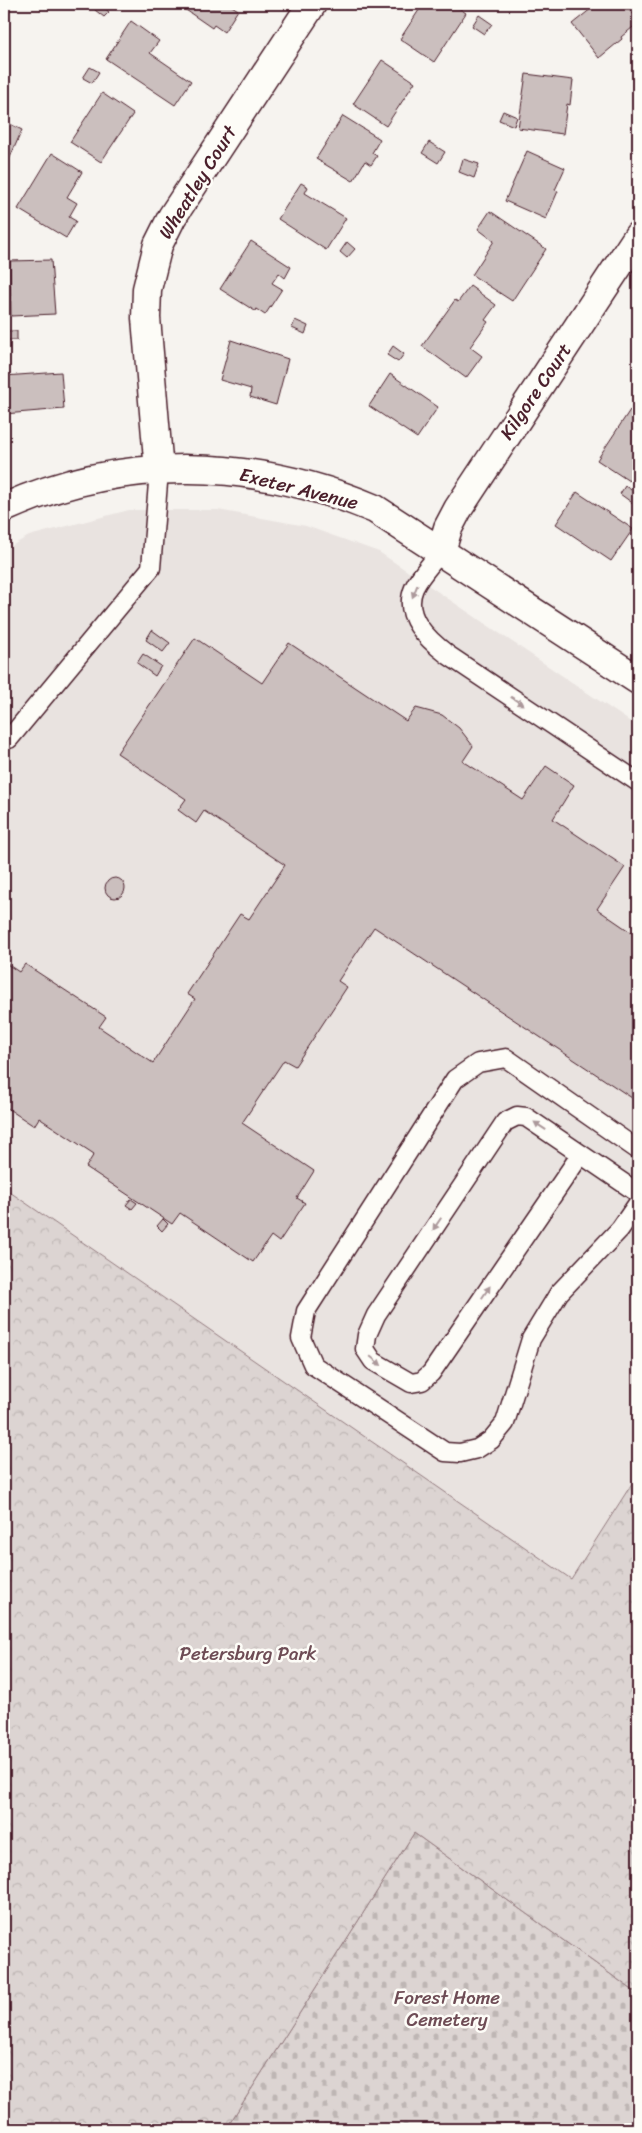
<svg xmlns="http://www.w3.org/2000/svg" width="642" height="2133" viewBox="0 0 642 2133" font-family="Sriracha,sans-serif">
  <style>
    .built { fill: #e9e3e0 }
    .cemetery { fill: url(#cemetery-stones); stroke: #937a7e }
    .park { fill: url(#park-crowns); stroke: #937a7e }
    .building { fill: #cbbfbe; stroke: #4a1f2b }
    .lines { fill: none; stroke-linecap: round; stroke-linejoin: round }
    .lane-casing { stroke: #4a1f2b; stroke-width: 21 }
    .street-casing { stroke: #4a1f2b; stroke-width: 31 }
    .lane { stroke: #fdfcf7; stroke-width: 18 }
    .street { stroke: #fdfcf7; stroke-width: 28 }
    .oneway { fill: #ac999b }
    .labels { text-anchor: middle; stroke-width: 5; stroke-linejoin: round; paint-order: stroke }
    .street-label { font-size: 19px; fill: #4a1f2b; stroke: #fdfcf7 }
    .park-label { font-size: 19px; fill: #6e4c55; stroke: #fdfcf7 }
  </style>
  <defs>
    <pattern id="cemetery-stones" width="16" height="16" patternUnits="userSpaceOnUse" patternTransform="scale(1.25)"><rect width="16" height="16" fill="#dcd4d2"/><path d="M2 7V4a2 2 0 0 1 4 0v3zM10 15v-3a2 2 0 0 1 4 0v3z" fill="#beb6b4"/></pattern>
    <pattern id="park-crowns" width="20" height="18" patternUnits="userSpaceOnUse" patternTransform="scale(1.25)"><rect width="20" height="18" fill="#dcd4d2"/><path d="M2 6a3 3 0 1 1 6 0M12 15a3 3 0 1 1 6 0" fill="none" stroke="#beb6b4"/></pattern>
  </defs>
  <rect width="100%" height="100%" fill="#f6f3ef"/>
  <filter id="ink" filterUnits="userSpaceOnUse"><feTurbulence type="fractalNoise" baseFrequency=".02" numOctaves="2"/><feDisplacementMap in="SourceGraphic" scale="10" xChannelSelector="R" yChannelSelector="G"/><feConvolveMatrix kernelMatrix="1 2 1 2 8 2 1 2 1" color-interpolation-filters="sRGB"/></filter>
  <g filter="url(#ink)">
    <path class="built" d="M129 510H218L306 526 379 552 638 727V1474L226 2129H4V550L29 536Z"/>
    <path class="cemetery" d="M414 1833 638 1994V2129H226Z"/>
    <path class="park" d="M4 1188 571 1579 638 1474V1994L414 1833 226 2129H4Z"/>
    <g class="building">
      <path d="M100 4 109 12 104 17 95 10Z"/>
      <path d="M185 4H229L238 10 224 32 214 25 212 28 183 8Z"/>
      <path d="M418 4H453L466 13 434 62 400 39 419 10 415 8Z"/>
      <path d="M597 4H625L638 20V23L621 37 622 39 599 58 572 24Z"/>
      <path d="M479 15 492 24 484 34 472 26Z"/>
      <path d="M131 21 159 41 150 53 191 81 175 105 106 59Z"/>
      <path d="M382 60 415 82 386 126 353 104Z"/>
      <path d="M90 67 99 72 92 83 83 78Z"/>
      <path d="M526 74 573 80 570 105 567 104 563 134 518 128Z"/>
      <path d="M102 93 133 114 101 162 70 142Z"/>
      <path d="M503 111 517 117 514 126 499 120Z"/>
      <path d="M343 116 380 139 372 153 377 156 371 165 365 161 353 181 316 159Z"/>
      <path d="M4 121 22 130 8 162 4 160Z"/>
      <path d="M429 142 445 152 438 163 422 153Z"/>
      <path d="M527 151 565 168 555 190 558 191 546 219 505 201Z"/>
      <path d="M52 153 82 172 67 197 77 203 69 217 76 221 66 238 18 209Z"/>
      <path d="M463 159 479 164 474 178 459 172Z"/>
      <path d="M301 183 308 187 305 193 346 218 326 250 278 219Z"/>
      <path d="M490 211 546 249 512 301 472 275 494 241 478 229Z"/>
      <path d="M251 241 291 267 285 278 279 273 272 283 282 289 265 315 256 309 255 311 220 289Z"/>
      <path d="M347 242 355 249 347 258 340 252Z"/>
      <path d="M51 260 55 314 11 316 10 261Z"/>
      <path d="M470 286 496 305 485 320 488 322 470 347 482 356 466 378 422 346 455 300 458 302Z"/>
      <path d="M295 320 308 326 305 334 292 328Z"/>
      <rect x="4" y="331" width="13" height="9"/>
      <path d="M231 340 288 359 276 405 250 397 251 389 220 380Z"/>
      <path d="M393 346 404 354 398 362 387 355Z"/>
      <path d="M61 372 64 409 4 414V376Z"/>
      <path d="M390 374 438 407 417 438 369 406Z"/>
      <path d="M630 410 638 416V467L629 481 597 460Z"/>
      <path d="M625 486 638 494V507L620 494Z"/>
      <path d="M577 492 633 529 611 561 556 524Z"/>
      <path d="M152 630 170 643 163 652 146 640Z"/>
      <path d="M195 638 262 683 289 643 406 721 416 708 442 715 459 728 473 746 463 761 523 800 546 766 574 785 553 819 625 867 597 909 638 937V1095L635 1100 374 927 338 981 347 987 295 1066 284 1060 242 1123 314 1171 297 1198 305 1203 279 1242 271 1236 253 1262 180 1213 172 1224 86 1167 94 1154 39 1118 34 1126 4 1106V962L19 972 25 964 106 1017 99 1027 153 1063 195 999 187 994 240 914 249 919 285 865 204 811 196 823 178 810 186 799 117 753Z"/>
      <path d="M143 654 161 666 155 676 137 663Z"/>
      <circle cx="115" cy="888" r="10"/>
      <path d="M131 1199 137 1203 132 1209 126 1205Z"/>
      <path d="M163 1219 168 1224 162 1231 157 1226Z"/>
    </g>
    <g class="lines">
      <g class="lane-casing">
        <g id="lane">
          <path d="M441 551C433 562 420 575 414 588 402 616 427 639 448 655L638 782"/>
          <path d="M9 739 151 568 159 471"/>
          <path d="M638 1150 506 1058 478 1063 455 1079 306 1311 301 1338 313 1365 445 1452 460 1453 477 1449 491 1440 505 1423 531 1339 559 1293 620 1229 638 1203"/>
          <path d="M581 1154 431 1373 422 1381 411 1383 373 1361 365 1349 367 1335 376 1315 505 1122 517 1116 526 1117 638 1193"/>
        </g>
      </g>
      <g class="street-casing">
        <g id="street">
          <path d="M159 471 146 318 147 289 158 245 172 217 312 4"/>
          <path d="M4 508C124 454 254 458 375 509L638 680"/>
          <path d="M441 551 448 528 458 509 638 236"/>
        </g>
      </g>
      <use href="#lane" class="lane"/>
      <use href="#street" class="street"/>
    </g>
    <defs><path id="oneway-solid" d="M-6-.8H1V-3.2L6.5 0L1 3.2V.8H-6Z" transform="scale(1.25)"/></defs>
    <g class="oneway">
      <use href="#oneway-solid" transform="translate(415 591) rotate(112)"/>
      <use href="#oneway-solid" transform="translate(517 701) rotate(34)"/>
      <use href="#oneway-solid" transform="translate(540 1126) rotate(-146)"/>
      <use href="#oneway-solid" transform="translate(437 1224) rotate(124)"/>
      <use href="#oneway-solid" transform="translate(486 1292) rotate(-56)"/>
      <use href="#oneway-solid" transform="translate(376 1361) rotate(39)"/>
    </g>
  </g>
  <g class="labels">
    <g class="street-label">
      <text transform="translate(197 182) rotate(-58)" y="7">Wheatley Court</text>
      <text transform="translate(535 391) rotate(-56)" y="7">Kilgore Court</text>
      <text transform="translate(299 488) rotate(14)" y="7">Exeter Avenue</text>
    </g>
    <g class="park-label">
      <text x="248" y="1660">Petersburg Park</text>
      <text x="447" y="2004">Forest Home<tspan x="447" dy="22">Cemetery</tspan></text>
    </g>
  </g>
  <rect width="642" height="2133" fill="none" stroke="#fdfcf7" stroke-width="20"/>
  <rect x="10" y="10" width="622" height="2113" fill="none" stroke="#4a1f2b" stroke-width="2" filter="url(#ink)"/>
</svg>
